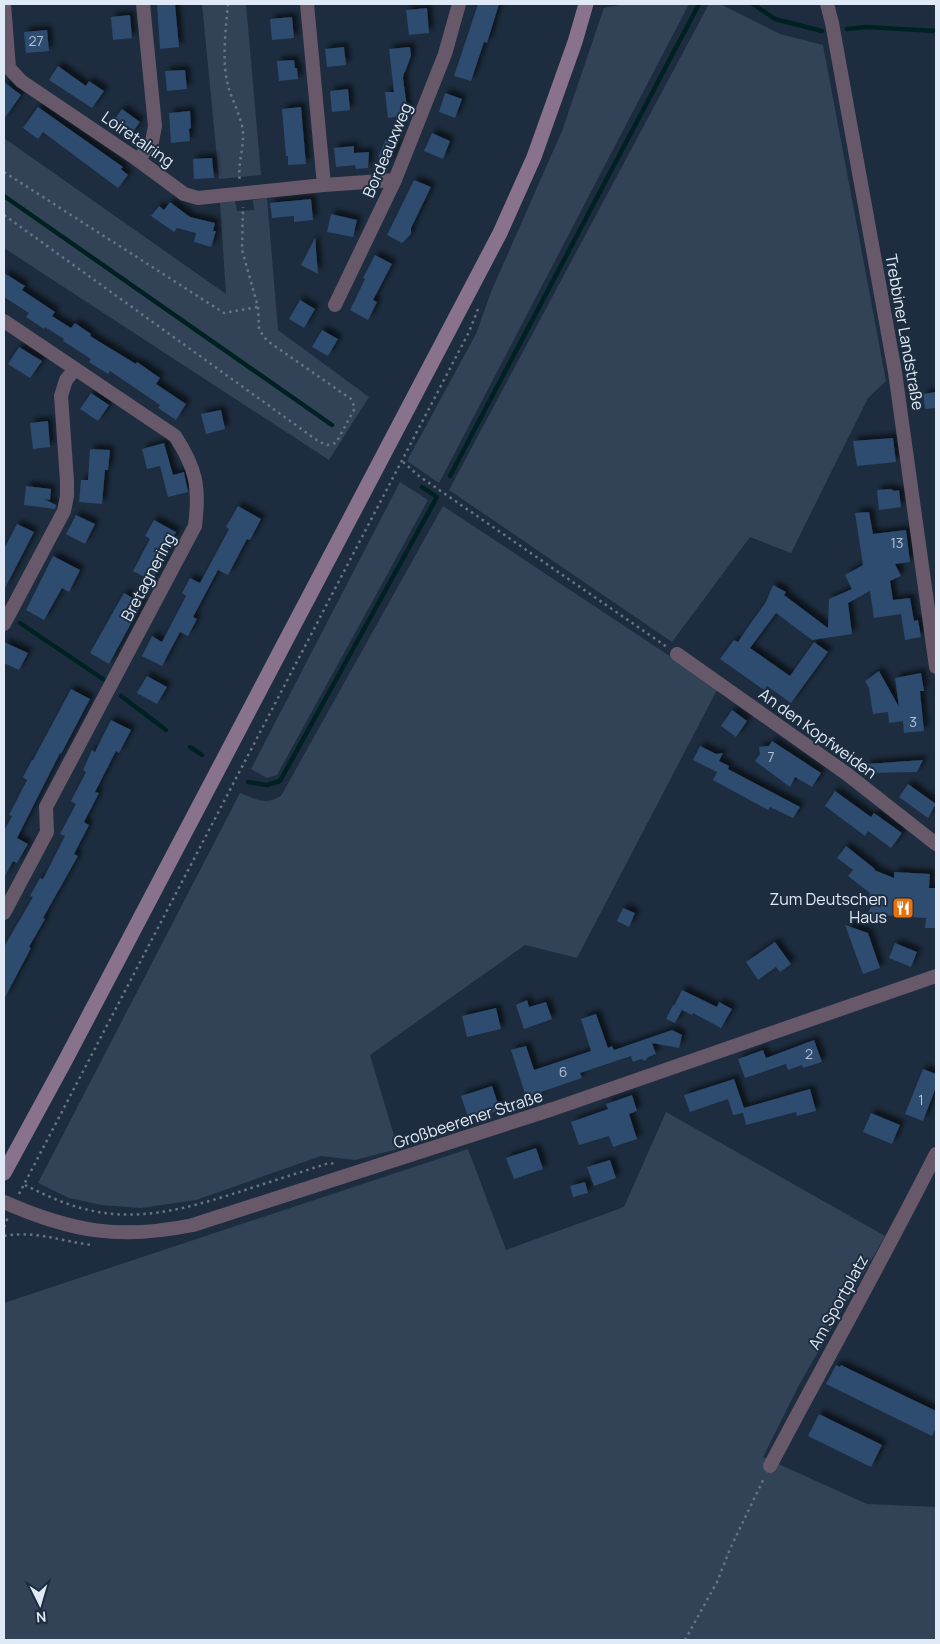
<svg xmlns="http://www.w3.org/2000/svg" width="940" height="1644" viewBox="0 0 940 1644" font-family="Manrope,sans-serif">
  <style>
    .green { fill: #324358 }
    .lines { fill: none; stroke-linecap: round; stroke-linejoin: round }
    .stream { stroke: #002122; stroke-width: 4.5 }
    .building { fill: #2e4b6f; filter: url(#shadow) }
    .path { stroke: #667484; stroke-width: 2.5; stroke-dasharray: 2.5 4; stroke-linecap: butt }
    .street { stroke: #675969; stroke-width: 14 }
    .secondary { stroke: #88728c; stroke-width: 15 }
    .labels { text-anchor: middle; stroke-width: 4; stroke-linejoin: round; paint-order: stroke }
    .number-label { font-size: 14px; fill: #b4c2d4 }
    .street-label { font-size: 16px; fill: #e0eaf6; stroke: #1d2d3f }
    .poi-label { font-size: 16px; fill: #e0eaf6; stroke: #1d2d3f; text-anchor: end }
  </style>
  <defs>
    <filter id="shadow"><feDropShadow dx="4.5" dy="-4.5" stdDeviation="2.5" flood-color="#0009"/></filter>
  </defs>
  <rect width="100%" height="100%" fill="#1d2d3f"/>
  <g class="green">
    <path d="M202 4H246L261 175 219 179Z"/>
    <path d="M625 4H689L439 483 407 461 476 334 491 292 562 131 604 8Z"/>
    <path d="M709 4H720L780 34 823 45 886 381 868 398 791 553 750 537 672 642 449 490Z"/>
    <path d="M4 138 226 294 220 203 235 201 237 211 254 210 253 200 267 198 278 330 369 397 329 460 4 248Z"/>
    <path d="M400 482 428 500 277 775 267 778 251 769Z"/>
    <path d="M443 506 718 688 577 958 525 945 370 1055 398 1149 355 1160 321 1156 196 1200 141 1208 102 1205 69 1198 38 1183 240 793C256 799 265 806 281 796Z"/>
    <path d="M666 1112 885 1236 799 1385 763 1457 867 1504 936 1507V1640H4V1303L468 1149 506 1250 624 1207Z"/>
  </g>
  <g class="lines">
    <g class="stream">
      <path d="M753 4 775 19 822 31"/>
      <path d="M847 29 866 27 936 31"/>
      <path d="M4 196 332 425"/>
      <path d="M450 476 699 4"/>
      <path d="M20 623 103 679"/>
      <path d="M121 696 166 730"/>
      <path d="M190 747 202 755"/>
      <path d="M248 782 267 785 280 781 437 497 422 487"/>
    </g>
  </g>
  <g class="building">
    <path d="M157 4H175L179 47 160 49Z"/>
    <path d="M478 4H499L487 43 484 42 471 81 454 76Z"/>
    <path d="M427 8 429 33 409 35 406 10Z"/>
    <path d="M130 15 132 38 113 40 111 17Z"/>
    <path d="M292 17 294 38 272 40 270 19Z"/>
    <path d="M47 30 49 51 26 53 24 32Z"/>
    <path d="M344 47 346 65 327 67 325 49Z"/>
    <path d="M410 47 411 56 405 72 404 73 403 78 408 115 388 118 385 92H394L389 49Z"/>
    <path d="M294 60 295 68H297L298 79 279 81 277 61Z"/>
    <path d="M58 66 86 86 89 81 104 91 92 108 49 80Z"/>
    <path d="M185 70 187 89 167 91 165 71Z"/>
    <path d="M4 82 21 95 4 119Z"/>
    <path d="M348 89 350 110 332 112 330 91Z"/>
    <path d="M445 93 462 99 455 118 439 112Z"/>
    <path d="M38 107 123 167 121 169 128 175 118 188 43 132 38 139 23 128Z"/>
    <path d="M301 107 306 164 288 165V156H286L282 109Z"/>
    <path d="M122 109 140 122 129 137 111 124Z"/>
    <path d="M190 111 191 128 189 129 190 141 171 143 169 113Z"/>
    <path d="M432 133 450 141 443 159 424 151Z"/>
    <path d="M386 139 397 143 389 162 378 157Z"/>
    <path d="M354 146V153L369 152 368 168 356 169 355 165 336 167 334 148Z"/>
    <path d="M212 158 214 178 194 179 193 159Z"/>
    <path d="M414 180 431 187 411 228V234L402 243 387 235Z"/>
    <path d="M311 199 313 220 294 222V216L272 218 270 203Z"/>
    <path d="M170 202 190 217 215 223 213 231H216L211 247 194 242 196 233 177 228 174 232 151 216 159 206 164 210Z"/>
    <path d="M331 214 357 220 353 237 327 232Z"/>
    <path d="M315 238 318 274 301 265Z"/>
    <path d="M375 255 392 264 373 300 377 302 368 320 350 310 365 279 363 278Z"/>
    <path d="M4 273 25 286 22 290 55 312 52 316 71 328 75 323 91 334 90 336 136 364 137 362 160 378 156 384 186 404 176 420 158 408 160 405 110 371 108 374 89 362 91 359 63 341 64 339 45 327 44 329 26 317 29 313 4 297Z"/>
    <path d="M300 300 315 309 304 328 289 319Z"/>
    <path d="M322 330 338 339 328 356 312 347Z"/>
    <path d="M19 347 42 361 30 378 8 364Z"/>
    <path d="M936 392V408L925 409 923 394Z"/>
    <path d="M91 393 109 405 98 421 80 409Z"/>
    <path d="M221 410 225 429 206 434 201 414Z"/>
    <path d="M48 421 50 447 33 449 30 423Z"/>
    <path d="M893 438 896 462 857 466 853 441Z"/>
    <path d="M164 443 173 475 184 472 188 492 168 497 160 466 147 469 142 449Z"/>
    <path d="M90 449 110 450 108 470H105L102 504 79 502 81 480H88Z"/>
    <path d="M26 486 51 489 50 500 44 499 56 505 55 509 24 505Z"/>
    <path d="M891 489 894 491 899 490 901 507 879 510 877 490Z"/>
    <path d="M238 506 261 519 250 540 247 539 228 575 218 570 193 617 197 619 188 636 180 632 162 666 142 656 152 636 162 642 186 596 182 593 190 578 200 583 229 529 226 527Z"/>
    <path d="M869 512 873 534 906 530 910 562 895 564 901 576 890 581 893 600 910 598 914 621 918 620 921 637 905 640 901 614 874 618 870 591 848 603 852 634 812 640 776 613 750 648 790 676 814 642 828 652 791 703 767 686 764 690 720 659 734 640 738 642 746 630 766 602 773 585 786 592 784 595 828 628 829 599 852 589 845 575 863 565 855 513Z"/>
    <path d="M76 515 95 524 85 544 66 534Z"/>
    <path d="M154 520 176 532 152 581 133 571 150 539 145 536Z"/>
    <path d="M17 524 34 532 4 590V549Z"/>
    <path d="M53 556 80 570 69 592 62 588 44 620 26 610Z"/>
    <path d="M124 593 142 603 109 664 90 653Z"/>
    <path d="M4 642 28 653 19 670 4 663Z"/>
    <path d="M879 671 899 707 895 678 921 673 924 691H920L924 731 904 733 903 721 889 723 888 712 873 714 869 688 865 681Z"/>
    <path d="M147 676 167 687 157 704 137 693Z"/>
    <path d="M71 689 90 699 61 754 60 753 17 838 28 844 17 863 13 861 4 878V831L12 816 9 815 27 780 23 777 32 760H33Z"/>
    <path d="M732 710 747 721 736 737 721 726Z"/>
    <path d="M111 720 131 730 119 753 116 751 95 792 99 793 84 822 89 825 74 854 78 856 43 918 45 919 29 947 31 948 4 999V947L33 897 30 896 40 878 43 879 65 836 60 834 76 804 71 801 86 772 83 770 92 750 95 752Z"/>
    <path d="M772 741 821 773 812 787 795 777 790 787 755 761 760 754 759 747 769 746Z"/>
    <path d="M700 746 716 754 723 753 719 761 729 766 728 769 800 807 793 818 770 807 768 810 713 780 717 772 693 760Z"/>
    <path d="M923 760 917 772 867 773V764Z"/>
    <path d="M908 784 936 804 928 818 899 797Z"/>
    <path d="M835 791 871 817 874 813 902 833 891 848 868 831 865 836 825 806Z"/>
    <path d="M846 846 875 869 874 870 894 878V872L930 874 929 888H936V928H925L926 918 881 915V923L863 922 874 901 867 899 870 893 848 876 853 870 837 858Z"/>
    <path d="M623 908 635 913 629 927 617 921Z"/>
    <path d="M845 925 868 933 880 968 863 974Z"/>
    <path d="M775 942 791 964 780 972 776 967 758 980 746 962Z"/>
    <path d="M895 943 917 952 911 967 889 958Z"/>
    <path d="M682 990 717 1007 719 1002 732 1009 721 1028 693 1013 692 1015 674 1006Z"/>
    <path d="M527 1000 529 1007 546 1002 552 1019 524 1029 516 1005Z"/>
    <path d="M673 1005 682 1010 675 1023 666 1019Z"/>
    <path d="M496 1008 501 1029 467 1037 462 1016Z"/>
    <path d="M596 1014 608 1048 612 1046 614 1050 672 1030 682 1035 679 1048 652 1043 656 1054 648 1057 645 1061 641 1059 633 1062 631 1056 580 1073 582 1078 541 1092 542 1095 527 1100 511 1050 526 1046 534 1070 591 1051 581 1019Z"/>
    <path d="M814 1040 822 1062 803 1068 802 1065 788 1070 786 1064 745 1078 738 1059 763 1050 766 1058Z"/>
    <path d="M923 1069 936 1074V1087L923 1121 905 1114Z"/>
    <path d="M734 1079 744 1108 810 1089 816 1111 797 1116 796 1112 746 1125 743 1113 733 1115 728 1099 690 1112 684 1095Z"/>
    <path d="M492 1086 500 1110 469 1120 461 1096Z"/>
    <path d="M632 1095 637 1111 629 1114 637 1139 613 1147 609 1136 579 1145 571 1122 608 1109 606 1104Z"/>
    <path d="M871 1113 900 1125 892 1144 863 1132Z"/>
    <path d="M536 1148 543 1169 514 1179 506 1158Z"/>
    <path d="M610 1160 616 1178 594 1186 587 1167Z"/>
    <path d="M585 1182 588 1193 573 1197 570 1186Z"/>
    <path d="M836 1365 840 1367 841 1365 936 1411V1428L932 1436 826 1384Z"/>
    <path d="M819 1414 882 1445 871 1467 808 1436Z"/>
  </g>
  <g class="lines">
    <g class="path">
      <path d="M228 4C226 25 222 60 227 81 230 98 241 114 243 132 244 149 237 165 240 182"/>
      <path d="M4 172 224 313 258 307"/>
      <path d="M4 215 318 441 327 445 336 443 355 408 351 399 269 342 263 336 259 328 258 307 242 250 243 207"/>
      <path d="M403 462 419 476 667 647"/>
      <path d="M25 1185C45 1195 66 1205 89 1210 142 1223 195 1206 245 1190 273 1181 301 1172 329 1163L336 1164"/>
      <path d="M19 1194 469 332 478 309"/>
      <path d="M4 1227 8 1217"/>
      <path d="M4 1236C38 1230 61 1242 93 1245"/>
      <path d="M685 1640 717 1582 730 1549 764 1478"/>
    </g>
    <g class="street">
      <path d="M4 4 9 68 21 81 138 160 184 194 198 198 324 185 395 180"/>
      <path d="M307 4 324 185"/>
      <path d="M827 4 832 23 895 372 936 667"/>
      <path d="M138 160 152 142 155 126 143 4"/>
      <path d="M335 305 395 180 445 54 459 4"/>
      <path d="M4 321 175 436C196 468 200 487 195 526L46 807 47 832 4 913"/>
      <path d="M4 624 64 511 67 496V481L61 396 66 380 75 369"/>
      <path d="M677 654 847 774 936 844"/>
      <path d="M4 1202C72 1232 120 1240 193 1225L553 1109 936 976"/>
      <path d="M770 1466C825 1362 883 1259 936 1154"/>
    </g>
    <path class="secondary" d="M4 1173 65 1061 500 233 534 157 575 42 586 4"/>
  </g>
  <defs>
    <g id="restaurant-square" transform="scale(1.125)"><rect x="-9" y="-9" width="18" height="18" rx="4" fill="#e8710a" stroke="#1d2d3f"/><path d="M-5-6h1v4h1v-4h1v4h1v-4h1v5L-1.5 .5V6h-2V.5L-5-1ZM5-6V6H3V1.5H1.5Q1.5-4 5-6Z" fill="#fff"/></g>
  </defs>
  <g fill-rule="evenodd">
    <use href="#restaurant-square" x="903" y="908"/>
  </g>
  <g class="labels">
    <g class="number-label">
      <text x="36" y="46">27</text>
      <text x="897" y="548">13</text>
      <text x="913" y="727">3</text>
      <text x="771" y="762">7</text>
      <text x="809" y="1059">2</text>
      <text x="563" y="1077">6</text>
      <text x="921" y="1105">1</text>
    </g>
    <g class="street-label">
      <text transform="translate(138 139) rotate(35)" y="6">Loiretalring</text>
      <text transform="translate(387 150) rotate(-67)" y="6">Bordeauxweg</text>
      <text transform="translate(905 332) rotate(80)" y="6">Trebbiner Landstraße</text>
      <text transform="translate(148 577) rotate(-62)" y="6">Bretagnering</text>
      <text transform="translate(818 733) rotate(36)" y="6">An den Kopfweiden</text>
      <text transform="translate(468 1119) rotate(-18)" y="6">Großbeerener Straße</text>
      <text transform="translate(838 1302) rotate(-61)" y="6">Am Sportplatz</text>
    </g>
    <g class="poi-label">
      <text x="887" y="905">Zum Deutschen<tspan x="887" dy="18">Haus</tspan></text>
    </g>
  </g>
  <rect width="940" height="1644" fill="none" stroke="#e0eaf6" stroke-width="10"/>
  <g transform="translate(40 1604) rotate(175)" stroke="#1d2d3f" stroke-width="4" paint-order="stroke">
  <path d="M0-4L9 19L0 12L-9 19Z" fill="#e0eaf6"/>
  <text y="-8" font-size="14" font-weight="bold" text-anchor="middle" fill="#e0eaf6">N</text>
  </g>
</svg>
